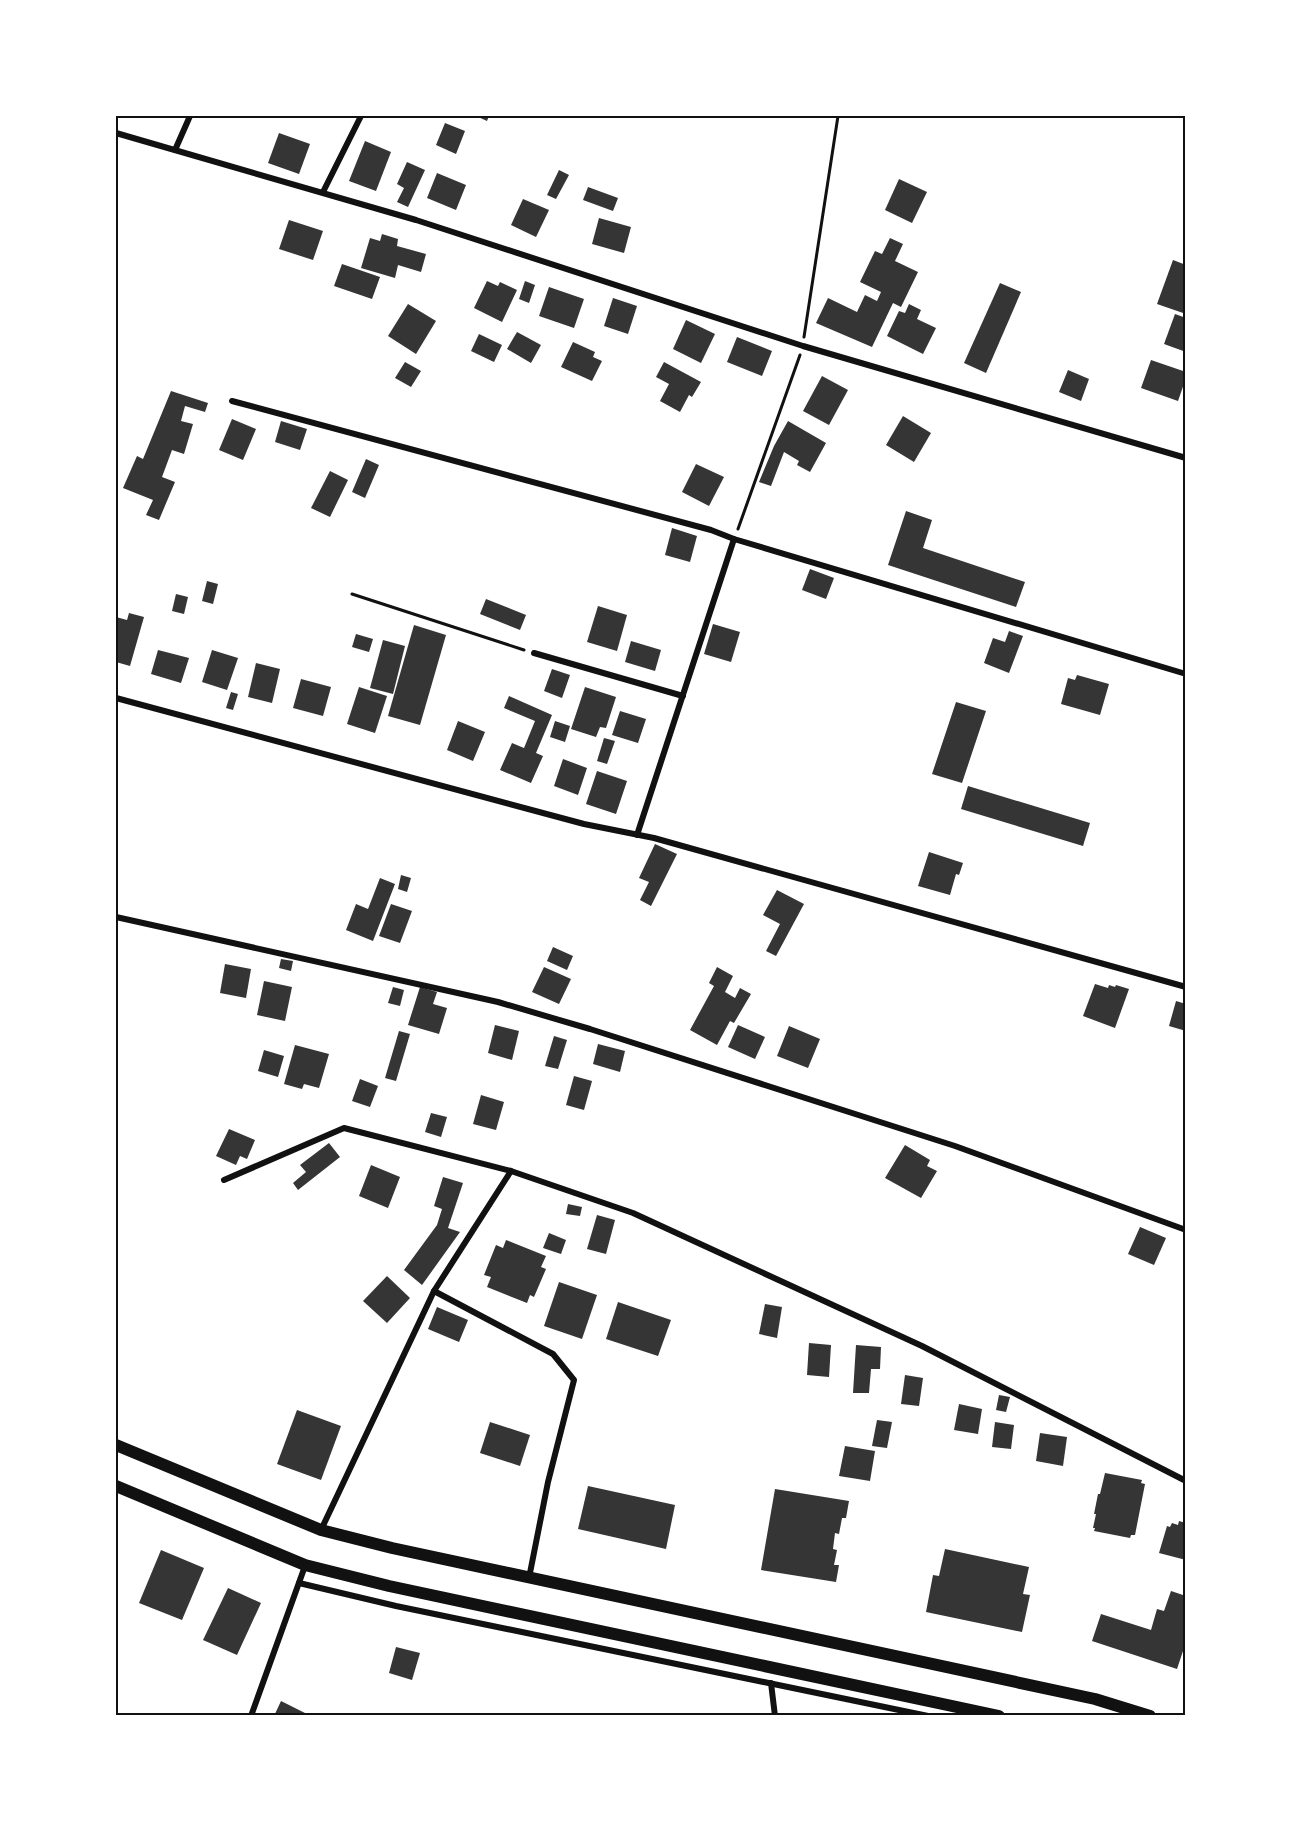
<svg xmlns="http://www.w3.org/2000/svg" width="1301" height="1831" viewBox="0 0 1301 1831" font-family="'Fira Sans Condensed',sans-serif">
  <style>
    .building { fill: #353535 }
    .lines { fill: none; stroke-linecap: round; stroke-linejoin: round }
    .path { stroke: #111; stroke-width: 3 }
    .minor { stroke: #111; stroke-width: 6 }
    .secondary { stroke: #111; stroke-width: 12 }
    .neatline { fill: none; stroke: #111; stroke-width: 2 }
  </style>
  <rect width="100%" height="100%" fill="#fff"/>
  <g class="building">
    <path d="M476 116H489L487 121Z"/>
    <path d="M445 123 465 131 456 154 436 145Z"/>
    <path d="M279 133 310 144 299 174 268 163Z"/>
    <path d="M365 141 391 152 376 191 349 181Z"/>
    <path d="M407 162 425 170 408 207 397 202 404 188 397 184Z"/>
    <path d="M559 170 569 175 556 199 547 195Z"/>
    <path d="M437 173 466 185 456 210 427 198Z"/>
    <path d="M899 179 927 192 912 223 885 210Z"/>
    <path d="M588 187 618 198 613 211 583 200Z"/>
    <path d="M523 199 549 210 536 237 511 225Z"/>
    <path d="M599 218 631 227 624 253 592 244Z"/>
    <path d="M289 220 323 231 313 260 279 249Z"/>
    <path d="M382 234 398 239 397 246 426 254 421 272 398 265 395 278 361 268 370 238 380 241Z"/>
    <path d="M890 238 903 244 895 261 918 272 901 307 893 303 872 347 816 323 828 298 857 312 865 295 877 301 881 292 860 282 875 251 882 254Z"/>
    <path d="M1173 260 1186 265V314L1157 304Z"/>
    <path d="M342 264 380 277 372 299 334 286Z"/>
    <path d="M487 281 498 286 500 282 517 290 502 322 474 308Z"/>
    <path d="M525 281 535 285 529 303 519 299Z"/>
    <path d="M1000 283 1021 292 986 373 964 363Z"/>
    <path d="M549 287 584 299 574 328 539 316Z"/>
    <path d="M613 298 637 306 628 334 604 326Z"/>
    <path d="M408 304 436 321 416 354 388 336Z"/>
    <path d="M909 304 921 310 917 319 936 328 923 354 887 336 899 311 905 313Z"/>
    <path d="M1175 314 1186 318V352L1164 344Z"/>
    <path d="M686 320 715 334 701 363 673 349Z"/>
    <path d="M517 332 541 345 531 363 507 349Z"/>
    <path d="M479 334 502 345 494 362 471 351Z"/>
    <path d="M737 337 772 351 762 376 727 362Z"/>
    <path d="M573 342 595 352 593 357 602 361 592 381 561 367Z"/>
    <path d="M1151 360 1186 372V378L1178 401 1141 388Z"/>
    <path d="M405 362 421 371 411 387 395 378Z"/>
    <path d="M664 362 701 382 692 397 689 395 680 412 660 401 669 384 656 377Z"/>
    <path d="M1068 370 1089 379 1081 401 1059 392Z"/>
    <path d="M822 376 848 390 829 425 803 411Z"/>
    <path d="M171 391 208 403 205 412 185 406 181 421 193 424 184 454 172 450 162 477 175 482 159 520 146 515 153 500 123 488 137 456 143 459Z"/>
    <path d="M903 416 931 433 914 462 886 445Z"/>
    <path d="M232 419 256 429 243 460 219 450Z"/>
    <path d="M281 421 307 429 300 450 275 442Z"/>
    <path d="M788 421 826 443 810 472 797 465 799 461 784 452 771 486 759 482 774 446Z"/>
    <path d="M366 459 379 465 365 498 352 492Z"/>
    <path d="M696 464 724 477 709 506 682 492Z"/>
    <path d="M330 471 348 480 330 517 311 508Z"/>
    <path d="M906 511 932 520 923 548 1025 582 1016 607 888 565Z"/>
    <path d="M672 528 697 536 690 562 665 555Z"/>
    <path d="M810 569 834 578 826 599 802 590Z"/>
    <path d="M207 581 218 584 213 604 202 601Z"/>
    <path d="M176 594 188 597 184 614 172 611Z"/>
    <path d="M486 599 526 615 520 630 480 614Z"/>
    <path d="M598 606 627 615 617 651 587 642Z"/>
    <path d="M129 613 144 617 130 666 116 662V617L127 620Z"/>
    <path d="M713 624 740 632 731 662 704 654Z"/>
    <path d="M414 625 446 635 420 725 388 716Z"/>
    <path d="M1009 631 1023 636 1009 673 984 663 993 638 1005 642Z"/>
    <path d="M356 634 373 639 369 652 352 647Z"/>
    <path d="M383 640 405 646 393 694 370 688Z"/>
    <path d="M631 641 661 650 655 671 625 662Z"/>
    <path d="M158 650 189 658 181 683 151 674Z"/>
    <path d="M212 650 238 658 227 690 202 682Z"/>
    <path d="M256 663 280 669 272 703 248 697Z"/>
    <path d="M552 669 570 675 562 698 544 691Z"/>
    <path d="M1077 675 1109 684 1100 715 1061 704 1068 678 1075 680Z"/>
    <path d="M301 679 331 687 323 716 293 708Z"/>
    <path d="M359 687 387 696 375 733 347 724Z"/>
    <path d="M585 687 616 697 606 728 600 727 596 737 571 729Z"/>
    <path d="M231 692 238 694 233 710 226 708Z"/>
    <path d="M509 696 552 715 536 753 543 756 531 783 500 770 512 743 524 748 535 721 504 708Z"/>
    <path d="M956 702 986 711 962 783 932 774Z"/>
    <path d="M620 711 646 719 638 743 612 735Z"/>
    <path d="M458 721 485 732 473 761 447 750Z"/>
    <path d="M555 721 570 726 565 742 550 737Z"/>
    <path d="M604 738 615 741 607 764 597 761Z"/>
    <path d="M563 759 587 768 578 795 554 786Z"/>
    <path d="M597 771 627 781 616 814 586 804Z"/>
    <path d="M968 786 1090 823 1083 846 961 809Z"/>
    <path d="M655 844 677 854 651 906 640 900 649 882 639 878Z"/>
    <path d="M929 852 963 863 959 875 956 874 950 895 918 886Z"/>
    <path d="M401 875 411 878 407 892 398 889Z"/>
    <path d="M380 878 395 884 373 941 346 930 356 904 368 909Z"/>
    <path d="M777 890 804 904 776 956 766 951 780 924 763 915Z"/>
    <path d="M391 904 412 911 400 943 379 936Z"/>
    <path d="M553 947 573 956 567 970 547 961Z"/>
    <path d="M281 959 293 961 291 971 279 968Z"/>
    <path d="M225 964 251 969 246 998 220 993Z"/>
    <path d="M544 967 571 979 559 1004 532 992Z"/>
    <path d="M717 967 733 976 725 992 735 998 740 988 751 994 734 1023 730 1021 717 1045 690 1030 714 986 709 983Z"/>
    <path d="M264 981 292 987 285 1021 257 1015Z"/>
    <path d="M1095 984 1108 988 1109 985 1115 987 1116 985 1129 989 1115 1028 1083 1016Z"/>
    <path d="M393 987 404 990 400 1006 388 1003Z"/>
    <path d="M420 987 437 992 433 1004 447 1008 439 1034 408 1025Z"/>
    <path d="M1176 1001 1186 1004V1031L1169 1026Z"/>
    <path d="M495 1025 519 1031 512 1060 488 1053Z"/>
    <path d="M738 1025 765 1037 755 1059 728 1047Z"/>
    <path d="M789 1026 820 1039 808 1068 777 1056Z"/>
    <path d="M399 1031 410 1034 396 1081 385 1078Z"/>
    <path d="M554 1036 567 1040 558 1069 545 1066Z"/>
    <path d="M598 1044 625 1051 620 1072 593 1064Z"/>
    <path d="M295 1045 329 1054 319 1088 304 1084 302 1089 284 1084Z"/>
    <path d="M264 1050 284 1056 278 1077 258 1071Z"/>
    <path d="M574 1076 592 1081 584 1110 566 1105Z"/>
    <path d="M360 1079 378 1086 370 1107 352 1101Z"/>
    <path d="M481 1095 504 1102 496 1130 473 1124Z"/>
    <path d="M431 1113 447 1117 441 1137 425 1132Z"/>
    <path d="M229 1129 255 1140 247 1159 240 1156 236 1165 216 1156Z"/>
    <path d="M329 1143 340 1157 298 1190 293 1183 306 1172 300 1165Z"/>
    <path d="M905 1145 930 1160 927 1166 937 1171 921 1198 885 1178Z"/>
    <path d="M371 1165 400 1177 388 1208 359 1196Z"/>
    <path d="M443 1177 463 1183 448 1228 460 1232 422 1285 404 1270 437 1225 442 1209 434 1206Z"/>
    <path d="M568 1204 582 1207 580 1216 566 1214Z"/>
    <path d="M597 1215 615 1220 606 1254 587 1249Z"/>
    <path d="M1140 1227 1166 1238 1154 1265 1128 1254Z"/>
    <path d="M549 1233 566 1240 561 1254 543 1248Z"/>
    <path d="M506 1240 546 1256 541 1267 546 1269 534 1297 530 1295 527 1303 487 1287 491 1277 484 1275 496 1245 503 1248Z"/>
    <path d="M387 1276 410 1298 387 1323 363 1301Z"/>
    <path d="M559 1282 597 1295 582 1339 544 1326Z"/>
    <path d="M618 1302 671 1320 658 1356 606 1339Z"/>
    <path d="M765 1304 782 1307 777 1338 759 1334Z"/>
    <path d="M437 1307 468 1320 459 1342 428 1329Z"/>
    <path d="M809 1343 831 1345 829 1377 807 1375Z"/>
    <path d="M856 1345 881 1347 880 1369H871L869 1393H853Z"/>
    <path d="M905 1375 923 1378 919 1406 901 1404Z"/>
    <path d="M999 1395 1010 1397 1006 1412 996 1410Z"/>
    <path d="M959 1404 982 1409 978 1434 954 1430Z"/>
    <path d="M297 1410 341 1426 321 1480 277 1464Z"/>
    <path d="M877 1420 892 1422 887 1448 872 1446Z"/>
    <path d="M490 1422 530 1435 520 1466 480 1453Z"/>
    <path d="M995 1422 1014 1425 1011 1449 992 1447Z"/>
    <path d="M1040 1433 1067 1437 1063 1466 1036 1461Z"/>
    <path d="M845 1446 875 1451 870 1481 839 1476Z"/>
    <path d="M1105 1473 1142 1480 1141 1483 1145 1484 1135 1535H1131L1130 1538 1094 1531 1095 1528H1093L1096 1514H1094L1098 1494H1100Z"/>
    <path d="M588 1486 675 1505 666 1549 578 1529Z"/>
    <path d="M775 1489 849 1501 846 1518H842L839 1534 835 1533 833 1549 837 1550 834 1565H839L836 1582 761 1570Z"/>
    <path d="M1179 1521 1186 1523V1560L1159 1553 1167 1526 1170 1527 1172 1523 1178 1525Z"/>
    <path d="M945 1549 1029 1567 1023 1594 1030 1595 1022 1632 926 1612 933 1575 939 1576Z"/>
    <path d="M161 1550 204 1568 182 1620 139 1603Z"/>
    <path d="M228 1588 261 1603 237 1655 203 1640Z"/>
    <path d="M1171 1591 1186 1596V1642L1177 1669 1092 1641 1101 1614 1151 1630 1157 1609 1164 1611Z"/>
    <path d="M396 1647 420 1653 412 1680 389 1673Z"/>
    <path d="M281 1701 311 1716H274Z"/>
  </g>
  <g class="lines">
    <g class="path">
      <path d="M804 337 838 116"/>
      <path d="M738 529 800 355"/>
      <path d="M352 594 524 650"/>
    </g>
    <g class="minor">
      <path d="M116 133 416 220 803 346 1186 458"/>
      <path d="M175 150 190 116"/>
      <path d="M323 192 361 116"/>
      <path d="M232 401 711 530 734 539 1186 674"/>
      <path d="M534 653 683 696"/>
      <path d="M116 698 584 824 654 838 1186 987"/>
      <path d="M637 835 734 539"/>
      <path d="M116 917 498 1002 590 1029 955 1146 1186 1230"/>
      <path d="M224 1180 344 1128 511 1171 633 1213 922 1346 1186 1481"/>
      <path d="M434 1291 553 1354 574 1380 548 1482 529 1578"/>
      <path d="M321 1530 434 1291 511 1171"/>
      <path d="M299 1583 396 1606 928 1716"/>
      <path d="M771 1683 775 1716"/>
      <path d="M251 1716 305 1566"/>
    </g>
    <g class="secondary">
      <path d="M116 1445 321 1530 392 1548 1095 1699 1150 1716"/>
      <path d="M116 1486 305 1565 389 1586 999 1716"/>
    </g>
  </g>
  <rect width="1301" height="1831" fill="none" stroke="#ffffff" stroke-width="234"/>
  <rect x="117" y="117" width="1067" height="1597" class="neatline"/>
</svg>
